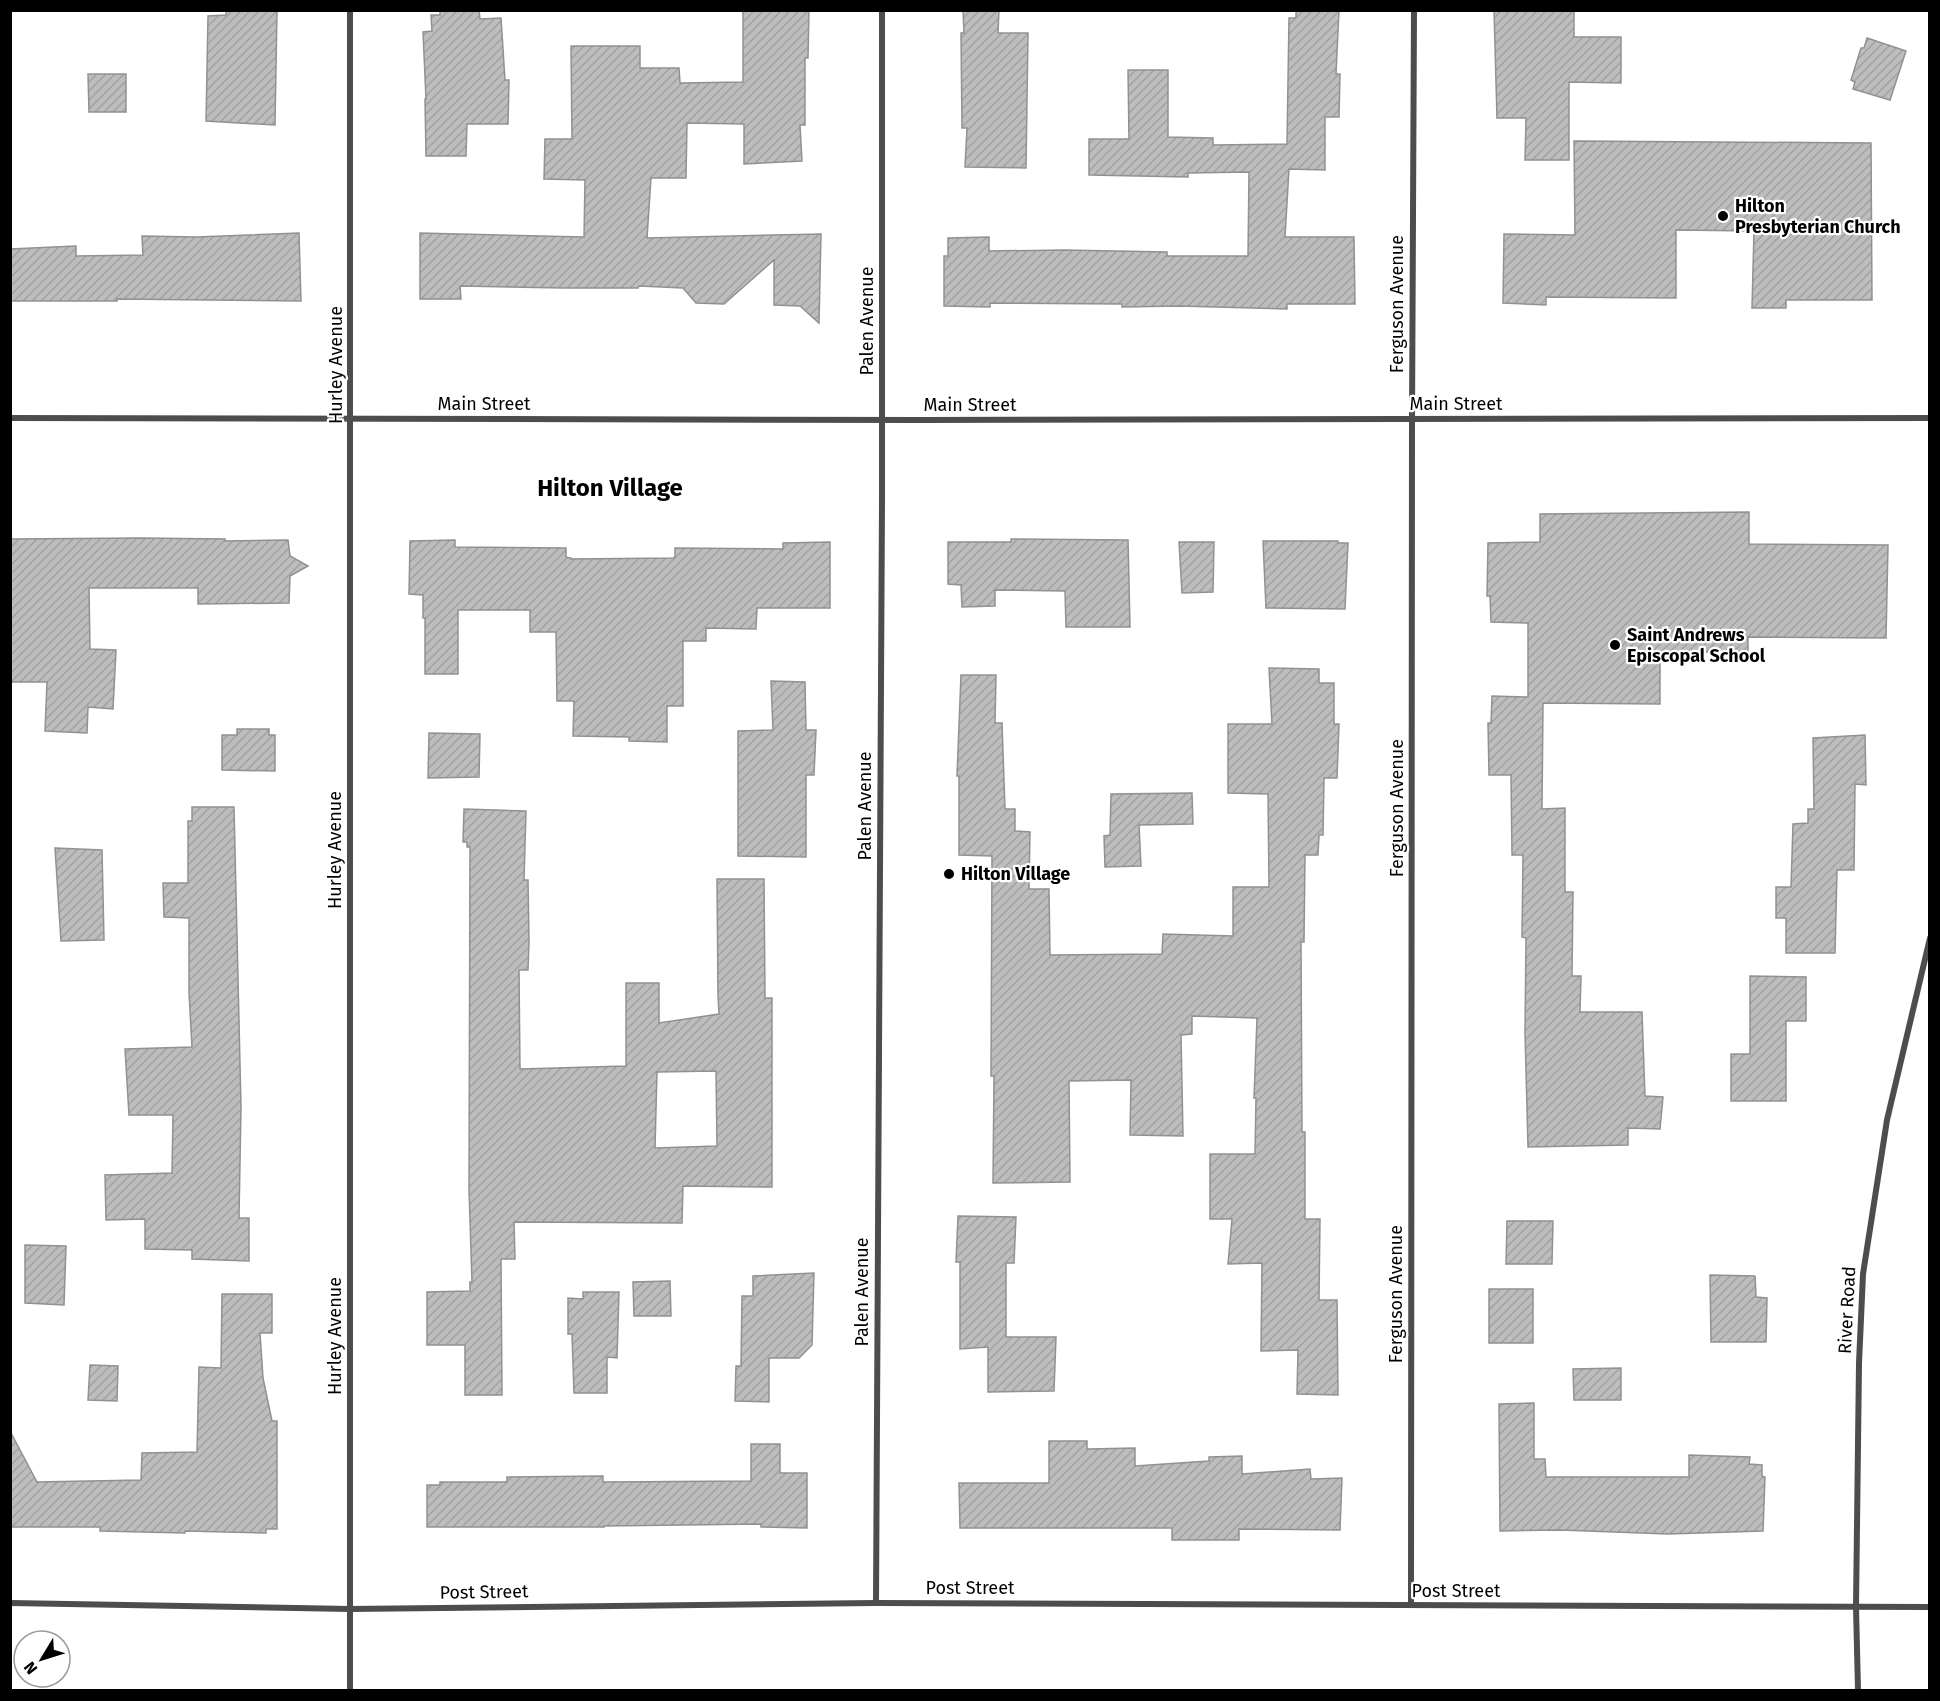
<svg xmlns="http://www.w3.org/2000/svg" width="1940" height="1701" viewBox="0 0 1940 1701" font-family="'Fira Sans',sans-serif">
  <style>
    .building { fill: url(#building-hatch); stroke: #919191; stroke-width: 1.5; fill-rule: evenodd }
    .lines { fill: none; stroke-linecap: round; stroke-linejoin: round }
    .street { stroke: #4d4d4d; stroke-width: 6 }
    .poi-dot { fill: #000; stroke: #fff; stroke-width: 2 }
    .labels { text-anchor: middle; stroke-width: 4.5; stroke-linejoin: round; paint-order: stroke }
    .poi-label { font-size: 18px; font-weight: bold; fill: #000; stroke: #fff; text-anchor: start }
    .street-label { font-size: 18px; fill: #000; stroke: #fff }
    .district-label { font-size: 24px; font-weight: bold; fill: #000; stroke: #fff }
  </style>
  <defs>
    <pattern id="building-hatch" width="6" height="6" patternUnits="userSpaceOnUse" patternTransform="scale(1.5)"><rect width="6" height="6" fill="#bdbdbd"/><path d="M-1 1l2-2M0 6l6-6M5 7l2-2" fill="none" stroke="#a1a1a1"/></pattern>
  </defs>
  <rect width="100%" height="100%" fill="#fff"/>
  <g class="building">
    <path d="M226 10H277L275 125 206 121 208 16 226 15Z"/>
    <path d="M440 10H479L480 19 501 18 505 80H509L508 124H467L466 156H426L425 99H426L423 32 432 31 431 15H440Z"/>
    <path d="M743 10H809L808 58H805V125H800L802 161 744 164V124L687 123 686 178H651L647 238 821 234 819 323 800 306 774 305V260L724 304 696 303 683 288 639 286 638 288H564L460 286 461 299H420V233L584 237 585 180 544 179 545 139H572L571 46H640V68H679L680 83 743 82Z"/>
    <path d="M963 10H999L998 33H1028L1026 168 965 167 967 128H962L961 33H964Z"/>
    <path d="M1296 10H1339L1336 74H1340L1339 117H1325V170L1289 169 1285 237H1354L1355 304H1287V309L1179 306 1122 307V304L990 303V307L944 306V256H948V238L989 237V251L1064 250 1167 252V256H1248L1249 172 1188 173V177L1089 175V139H1129L1128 70H1168V137L1213 138V145L1287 144 1289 18H1296Z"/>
    <path d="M1494 10H1574V37H1621V83L1569 82V160H1525L1526 118H1497Z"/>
    <path d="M1867 38 1906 51 1890 100 1853 89 1855 82 1851 80 1861 48H1864Z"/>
    <path d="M88 74H126V112H89Z"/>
    <path d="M1574 141 1871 143 1872 300H1786V308H1752L1754 231 1676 230V298L1546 297V305L1503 303 1504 234 1575 235Z"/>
    <path d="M299 233 301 301 117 299V301H10V249L76 246V256L143 255 142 236 196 237Z"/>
    <path d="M1749 512V544L1888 545 1886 638 1748 637V652H1660V704L1543 703 1542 809 1565 808V892H1573L1572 976H1581L1580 1012H1642L1645 1096 1663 1097 1660 1129 1628 1128V1145L1528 1147 1525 1032 1526 938 1522 937 1523 855H1512L1511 775H1489L1488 723H1491L1492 696 1528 697V623L1491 622 1490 596H1487L1488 543 1540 542V514Z"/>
    <path d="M141 538 225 539V541L288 540 290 556 308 566 290 576 289 603 198 604V588H89L90 649 116 650 113 709 88 707 87 733 45 731 47 682H10V539Z"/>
    <path d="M1011 539 1128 540 1130 627H1066L1065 591 995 590V606L962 607 961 585 948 584V542H1011Z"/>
    <path d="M455 540V547L566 548V557L571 558V559L673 558 675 557V548L783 549V543L830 542V608H757L756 629 706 628V641H683V706H667V742L629 741V737L573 736 574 701H557L556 632H530V610H458V674H425V618H423V595L409 594 410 541Z"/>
    <path d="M1263 541H1338V543H1348L1345 609 1266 608Z"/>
    <path d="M1179 542H1214L1213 592 1182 593Z"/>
    <path d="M1269 668 1319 669V683H1334V724H1339L1337 778H1324L1323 835H1319L1318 855H1305L1304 942H1301L1302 1132H1305V1219H1320L1319 1300H1337L1338 1395 1297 1394 1298 1350 1261 1351 1262 1263 1228 1264 1232 1219H1210V1154H1255L1256 1098H1254L1257 1018 1192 1016V1034L1181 1035 1183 1136 1130 1135 1131 1080 1069 1081 1070 1182 993 1183 994 1076H991L992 856 959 855V776H957L961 675H996L995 723H1002L1005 809H1015V831L1030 832 1029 889H1049L1050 955 1162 954 1163 934 1233 936V887H1269L1268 794 1228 793V724H1272Z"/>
    <path d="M771 681 805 682 806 730H816L814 775H806V857L738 856V731L773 730Z"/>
    <path d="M237 729H269V735H275V771L222 770V735H237Z"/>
    <path d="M429 733 480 734 479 777 428 778Z"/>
    <path d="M1865 735 1866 785 1855 784 1854 870H1837L1835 953H1786V918H1776V887H1791L1793 824 1808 823V809H1814L1813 738Z"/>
    <path d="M1192 793 1193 824 1139 825 1141 866 1105 867 1104 836 1110 835 1111 794Z"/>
    <path d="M192 807H234L241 1107 239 1218H249V1261L192 1259V1250L145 1249V1219L106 1220 105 1175 172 1173 173 1115H129L125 1049 192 1047 189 992V918L164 917 163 883H188V821H192Z"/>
    <path d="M464 809 526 811 524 880H528L529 942 528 970H519L520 1069 626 1066V983H659V1023L719 1014 718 995 717 879H764L765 998H772V1187L683 1186 682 1223 514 1222 515 1259H501L502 1395H465V1345H427V1292L470 1291V1282H472L469 1189 470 847H467V842H463ZM716 1071 717 1146 655 1148 657 1072Z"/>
    <path d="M55 848 102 850 104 940 61 941Z"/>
    <path d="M1750 976 1806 977V1021H1786V1101H1731V1054H1750Z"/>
    <path d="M958 1216 1016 1217 1014 1263H1006V1337H1056L1054 1391 988 1392V1347L960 1349V1262H956Z"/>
    <path d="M1507 1221H1553L1552 1264H1506Z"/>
    <path d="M25 1245 66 1246 64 1305 25 1303Z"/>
    <path d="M814 1273 812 1345 799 1358H769V1402L735 1401 736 1366H741L742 1296H753V1276Z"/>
    <path d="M1710 1275 1755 1276 1756 1297 1767 1298 1766 1342H1711Z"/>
    <path d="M670 1281 671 1316H634L633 1282Z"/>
    <rect x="1489" y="1289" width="44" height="54"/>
    <path d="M583 1292H619L617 1358 607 1357V1393H574L572 1334H568V1298L583 1299Z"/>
    <path d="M222 1294H272V1333H260L263 1378 272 1421H277V1529H266V1533L185 1531V1533L100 1531V1527H10V1431L37 1482 141 1480 142 1453 197 1452 199 1367 221 1368Z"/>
    <path d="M90 1365 118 1366 117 1401 88 1400Z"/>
    <path d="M1621 1368V1400H1574L1573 1369Z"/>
    <path d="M1534 1403V1459H1545L1546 1477H1689V1455L1750 1457 1749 1464 1762 1465V1476L1765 1477 1763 1531 1668 1534 1560 1530 1500 1531 1499 1404Z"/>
    <path d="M1049 1441H1087V1449L1135 1448V1466L1209 1461V1457L1242 1456V1474L1310 1469 1311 1479 1342 1478 1340 1530 1239 1529V1540H1172V1528H960L959 1483H1049Z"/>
    <path d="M751 1444H780V1473H807V1528L761 1527V1524L604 1526V1527H427V1485H440V1482H507V1477L603 1476V1482L751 1481Z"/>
  </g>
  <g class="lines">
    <g class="street">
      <path d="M350 10V1690"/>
      <path d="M10 418 924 420 1930 418"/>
      <path d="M10 1603 350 1609 876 1603 1930 1607"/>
      <path d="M876 1603 882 501V10"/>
      <path d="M1411 1605 1412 420 1414 10"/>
      <path d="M1858 1690 1856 1607 1859 1363 1863 1274 1887 1120 1930 938"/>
    </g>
  </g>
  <g class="poi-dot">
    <circle cx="1723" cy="216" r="6"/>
    <circle cx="1615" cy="645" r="6"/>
    <circle cx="949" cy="874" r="6"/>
  </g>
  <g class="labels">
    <g class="poi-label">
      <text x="1735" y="212">Hilton<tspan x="1735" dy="21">Presbyterian Church</tspan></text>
      <text x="1627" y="641">Saint Andrews<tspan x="1627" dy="21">Episcopal School</tspan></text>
      <text x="961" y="880">Hilton Village</text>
    </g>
    <g class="street-label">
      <text transform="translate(1397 304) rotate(-90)" y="6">Ferguson Avenue</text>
      <text transform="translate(867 321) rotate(-90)" y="6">Palen Avenue</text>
      <text transform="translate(336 365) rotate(-90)" y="6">Hurley Avenue</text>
      <text x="484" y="410">Main Street</text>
      <text x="1456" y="410">Main Street</text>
      <text x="970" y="411">Main Street</text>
      <text transform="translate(865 806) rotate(-90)" y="6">Palen Avenue</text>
      <text transform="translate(1397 808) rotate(-90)" y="6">Ferguson Avenue</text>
      <text transform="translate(335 850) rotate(-90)" y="6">Hurley Avenue</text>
      <text transform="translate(862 1292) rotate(-90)" y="6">Palen Avenue</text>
      <text transform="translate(1396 1294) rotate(-90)" y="6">Ferguson Avenue</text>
      <text transform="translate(1847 1310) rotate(-87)" y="6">River Road</text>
      <text transform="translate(335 1336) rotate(-90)" y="6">Hurley Avenue</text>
      <text x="970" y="1594">Post Street</text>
      <text x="1456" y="1597">Post Street</text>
      <text transform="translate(484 1592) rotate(-1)" y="6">Post Street</text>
    </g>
    <g class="district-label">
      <text x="610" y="496">Hilton Village</text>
    </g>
  </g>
  <rect width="1940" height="1701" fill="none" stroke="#000000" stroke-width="24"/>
  <g transform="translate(42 1659) rotate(232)"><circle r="28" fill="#ffffff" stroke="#999999" stroke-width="1.5"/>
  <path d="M0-4.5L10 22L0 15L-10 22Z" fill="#000000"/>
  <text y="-9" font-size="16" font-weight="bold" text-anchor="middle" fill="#000000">N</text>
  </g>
</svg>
